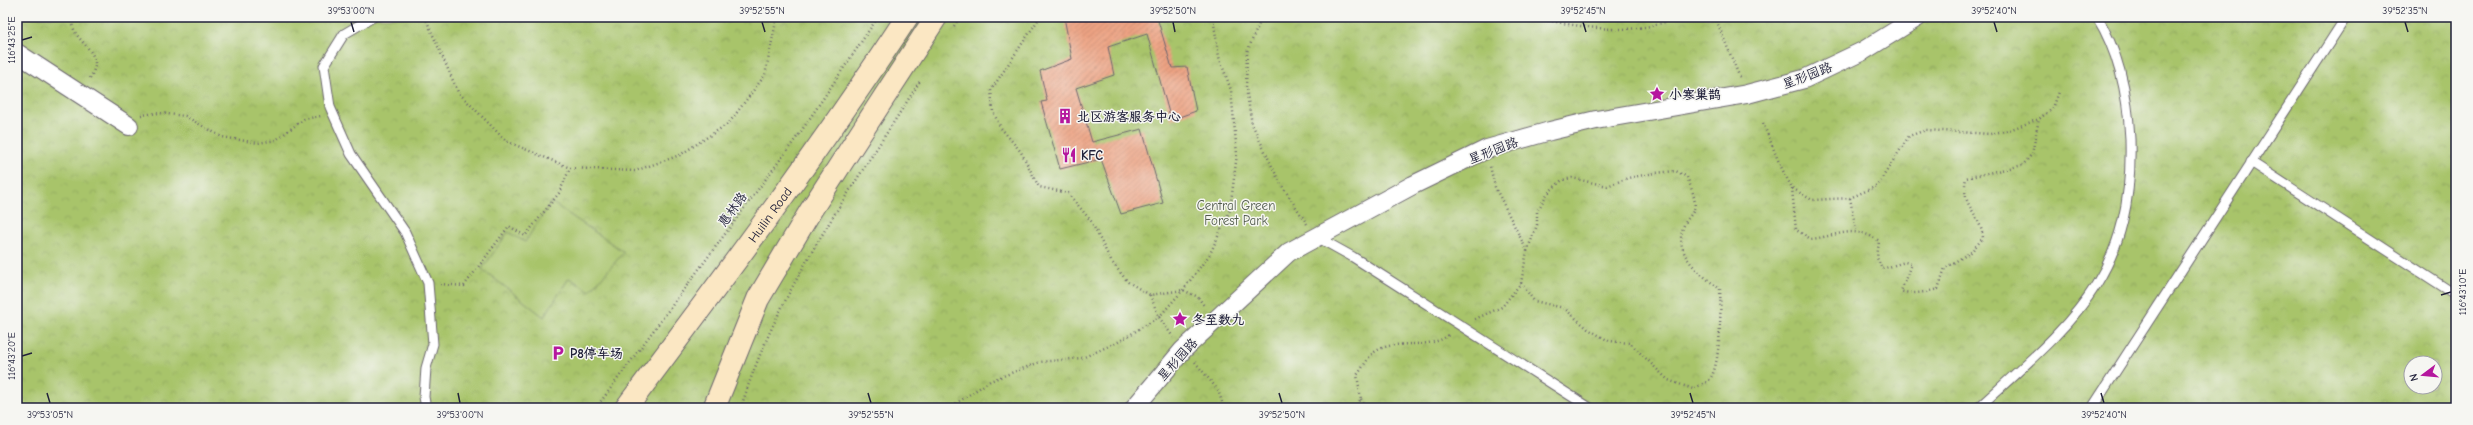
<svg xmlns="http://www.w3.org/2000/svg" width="2473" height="425" viewBox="0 0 2473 425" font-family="'Comic Neue','LXGW WenKai TC',sans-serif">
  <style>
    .park { fill: url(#park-crowns); stroke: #657353; fill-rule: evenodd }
    .pitch { fill: #a8c46b; stroke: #657353 }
    .building { fill: url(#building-hatch) }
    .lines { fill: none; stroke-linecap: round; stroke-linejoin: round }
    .service-casing { stroke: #6b666e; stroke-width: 11 }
    .minor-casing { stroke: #6b666e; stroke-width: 20 }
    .secondary-casing { stroke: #6b666e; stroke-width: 24 }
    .path { stroke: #6b666e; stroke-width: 2.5; stroke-dasharray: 1 3; stroke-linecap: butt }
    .service { stroke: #fff; stroke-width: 9 }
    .minor { stroke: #fff; stroke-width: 18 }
    .secondary { stroke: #fbe7c3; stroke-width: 22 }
    .ticks { fill: none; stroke: #22223b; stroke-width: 1.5 }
    .labels { text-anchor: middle; stroke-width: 3; stroke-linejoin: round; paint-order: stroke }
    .street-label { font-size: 13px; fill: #22223b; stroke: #f6f6f2 }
    .poi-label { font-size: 13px; font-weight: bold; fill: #22223b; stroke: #f6f6f2; text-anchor: start }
    .park-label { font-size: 13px; fill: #515b4c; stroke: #f6f6f2 }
    .neatline { fill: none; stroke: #22223b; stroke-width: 1.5 }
    .ticks-label { font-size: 10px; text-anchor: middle; fill: #22223b }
  </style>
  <defs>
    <pattern id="park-crowns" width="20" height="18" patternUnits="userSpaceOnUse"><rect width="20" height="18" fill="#a8c46b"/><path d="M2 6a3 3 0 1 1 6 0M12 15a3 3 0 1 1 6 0" fill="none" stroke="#90a85e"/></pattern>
    <pattern id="building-hatch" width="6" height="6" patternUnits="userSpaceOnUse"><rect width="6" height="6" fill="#eda383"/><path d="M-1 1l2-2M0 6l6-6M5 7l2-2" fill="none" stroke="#c0846c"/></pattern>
  </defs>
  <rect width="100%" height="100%" fill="#f6f6f2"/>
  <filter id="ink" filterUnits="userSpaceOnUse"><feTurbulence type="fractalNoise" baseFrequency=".025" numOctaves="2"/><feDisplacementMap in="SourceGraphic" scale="8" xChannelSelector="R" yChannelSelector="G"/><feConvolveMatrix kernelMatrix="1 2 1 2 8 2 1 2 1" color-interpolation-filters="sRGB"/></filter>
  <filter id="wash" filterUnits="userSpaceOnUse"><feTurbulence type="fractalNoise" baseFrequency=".012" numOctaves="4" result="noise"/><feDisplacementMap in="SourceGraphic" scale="16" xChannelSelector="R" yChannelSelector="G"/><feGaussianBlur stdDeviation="0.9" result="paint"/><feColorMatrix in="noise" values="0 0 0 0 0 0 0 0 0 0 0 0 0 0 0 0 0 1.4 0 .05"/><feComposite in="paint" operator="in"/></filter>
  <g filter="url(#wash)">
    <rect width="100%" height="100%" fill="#f3e4ce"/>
    <path class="park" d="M17 17H2456V408H17ZM2411 363H2435V387H2411Z"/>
    <path class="pitch" d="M551 202 624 252 590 291 569 278 544 317 482 269 508 232 525 242Z"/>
    <g id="blocks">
      <path class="building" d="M1064 17H1157L1172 68 1187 67 1196 111 1171 120 1147 34 1108 47 1114 75 1076 88 1092 142 1142 129 1163 203 1121 214 1101 159 1060 169 1041 102 1047 101 1040 71 1072 59Z"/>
    </g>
  </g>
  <g filter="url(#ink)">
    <use href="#blocks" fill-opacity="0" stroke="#6b666e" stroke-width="1"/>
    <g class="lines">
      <g class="service-casing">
        <g id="service">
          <path d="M373 17 344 34 324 66 330 107 351 154 405 232 428 283 433 344 426 368 424 397 426 408"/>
          <path d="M2251 162 2456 295"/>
          <path d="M1317 237 1353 257 1590 408"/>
          <path d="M1978 408C2072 322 2134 277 2130 139 2128 96 2120 54 2097 17"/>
          <path d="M2092 408 2346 17"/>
        </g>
      </g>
      <g class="minor-casing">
        <g id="minor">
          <path d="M17 53 129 126"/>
          <path d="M1134 408 1183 350 1289 252 1413 185 1487 149 1550 131 1596 120 1747 94 1804 79 1863 51 1918 17"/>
        </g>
      </g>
      <g class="secondary-casing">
        <g id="secondary">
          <path id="s1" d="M626 408C722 280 819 151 907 17"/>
          <path d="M714 408 758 299 811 210 936 17"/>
        </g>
      </g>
      <g class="path">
        <path d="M74 17C66 36 97 47 95 66 94 71 91 76 89 81"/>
        <path d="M425 17 458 92 506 141 570 168 635 171 680 155 729 123 765 75 777 17"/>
        <path d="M1040 17 991 90 993 112 1001 128 1021 152 1039 187 1068 193 1091 221 1111 261 1128 282 1150 295 1183 290 1198 297 1205 307"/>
        <path d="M1262 17 1247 52 1246 88 1252 124 1279 181 1307 224"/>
        <path d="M1533 17C1579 27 1634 38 1677 17"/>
        <path d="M1715 17 1740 78"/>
        <path d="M954 26 960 17"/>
        <path d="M141 115 159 113 185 116 222 137 258 143 276 140 304 119 321 116"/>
        <path d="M1763 123 1780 165 1792 188 1812 200 1850 198 1877 186 1909 136 1926 130 1990 134 2009 130 2039 119 2053 108 2059 92"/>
        <path d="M1792 188 1796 230 1811 239C1838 236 1855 224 1879 241L1877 258 1882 269 1905 262 1911 264 1901 291C1913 295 1926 292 1938 289L1945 268 1971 252 1983 238C1980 211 1960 207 1966 178L2023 165 2032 154 2039 119"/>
        <path d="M1850 198 1856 230"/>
        <path d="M1521 283 1534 301 1564 308 1588 329 1609 341 1630 343 1668 380 1693 389C1697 386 1705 384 1709 380 1721 368 1721 307 1720 289 1700 274 1672 254 1684 225 1686 220 1692 215 1694 209 1697 200 1690 185 1687 177L1676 171 1655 173 1628 178 1607 186 1572 178 1562 180 1547 194 1537 212V225L1527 251"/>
        <path d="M440 284 464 286 509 226 525 236 559 193 570 168"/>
        <path d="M1150 295 1159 317 1173 337"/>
        <path d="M1475 319 1502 307 1521 283 1527 251 1495 187 1490 166"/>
        <path d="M1195 362 1218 390 1224 408"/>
        <path d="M1361 399 1366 408"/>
        <path d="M596 408 800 133 878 17"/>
        <path d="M741 408C777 289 855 185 920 81"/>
        <path d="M949 408 990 381 1040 362 1082 358 1118 342 1159 317 1183 290 1210 254 1230 210 1237 154 1231 90 1219 57 1213 17"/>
        <path d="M1355 408 1361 399 1357 375C1362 369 1366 361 1371 355 1392 335 1427 353 1450 334"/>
      </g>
      <use href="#service" class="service"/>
      <use href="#minor" class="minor"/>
      <use href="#secondary" class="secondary"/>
    </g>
  </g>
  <path class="ticks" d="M351 22 354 32M762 22 765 32M1173 22 1175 32M1583 22 1586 32M1994 22 1997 32M2405 22 2408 32M22 40 32 37M2441 295 2451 292M22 356 32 353M47 393 50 403M458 393 460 403M868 393 871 403M1279 393 1282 403M1690 393 1693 403M2101 393 2104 403"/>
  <defs>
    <g id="sight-bare" transform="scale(1.2)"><path d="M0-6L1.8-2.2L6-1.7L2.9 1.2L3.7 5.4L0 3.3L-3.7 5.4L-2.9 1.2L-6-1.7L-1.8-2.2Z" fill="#b5179e" stroke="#f6f6f2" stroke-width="2.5" paint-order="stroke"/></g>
    <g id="building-bare" transform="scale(1.2)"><path d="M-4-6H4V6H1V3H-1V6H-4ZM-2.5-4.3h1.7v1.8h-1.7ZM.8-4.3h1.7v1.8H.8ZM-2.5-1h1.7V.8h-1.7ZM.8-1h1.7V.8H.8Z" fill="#b5179e" stroke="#f6f6f2" stroke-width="2.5" paint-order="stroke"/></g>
    <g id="restaurant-bare" transform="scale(1.2)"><path d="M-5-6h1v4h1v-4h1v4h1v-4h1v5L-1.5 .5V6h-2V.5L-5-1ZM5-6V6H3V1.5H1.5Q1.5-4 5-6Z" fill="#b5179e" stroke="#f6f6f2" stroke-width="2.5" paint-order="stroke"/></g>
    <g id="parking-bare" transform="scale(1.2)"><path d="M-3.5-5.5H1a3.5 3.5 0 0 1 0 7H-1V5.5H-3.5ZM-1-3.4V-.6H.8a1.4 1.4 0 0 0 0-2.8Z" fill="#b5179e" stroke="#f6f6f2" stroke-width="2.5" paint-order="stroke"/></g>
  </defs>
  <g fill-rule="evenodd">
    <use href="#sight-bare" x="1657" y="94"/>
    <use href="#building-bare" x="1065" y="116"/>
    <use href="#restaurant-bare" x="1069" y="155"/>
    <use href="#sight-bare" x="1180" y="319"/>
    <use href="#parking-bare" x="558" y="353"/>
  </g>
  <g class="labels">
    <g class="street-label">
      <text transform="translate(1807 75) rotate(-21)" y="5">星形园路</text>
      <text transform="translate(1493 150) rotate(-21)" y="5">星形园路</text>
      <text transform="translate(732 209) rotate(-54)" y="5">惠林路</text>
      <text dy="5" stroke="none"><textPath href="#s1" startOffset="241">Huilin Road</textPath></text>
      <text transform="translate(1177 359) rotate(-48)" y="5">星形园路</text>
    </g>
    <g class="poi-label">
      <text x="1669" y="99">小寒巢鹊</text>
      <text x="1077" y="121">北区游客服务中心</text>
      <text x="1081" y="160">KFC</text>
      <text x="1192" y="324">冬至数九</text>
      <text x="570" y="358">P8停车场</text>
    </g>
    <g class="park-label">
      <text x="1236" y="210">Central Green<tspan x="1236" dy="15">Forest Park</tspan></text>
    </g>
  </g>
  <rect width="2473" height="425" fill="none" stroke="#f6f6f2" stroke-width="44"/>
  <g transform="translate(2423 375) rotate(254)"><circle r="19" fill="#f6f6f2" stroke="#a1a1a9"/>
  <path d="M0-3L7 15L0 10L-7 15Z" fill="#b5179e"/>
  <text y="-6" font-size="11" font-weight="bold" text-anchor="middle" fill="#22223b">N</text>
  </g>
  <rect x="22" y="22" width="2429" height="381" class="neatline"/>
  <g class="ticks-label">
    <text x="351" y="14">39°53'00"N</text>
    <text x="762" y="14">39°52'55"N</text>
    <text x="1173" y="14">39°52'50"N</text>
    <text x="1583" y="14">39°52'45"N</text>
    <text x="1994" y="14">39°52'40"N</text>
    <text x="2405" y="14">39°52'35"N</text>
    <text transform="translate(11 40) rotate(-90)" y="4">116°43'25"E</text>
    <text transform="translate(2462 292) rotate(-90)" y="4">116°43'10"E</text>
    <text transform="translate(11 356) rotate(-90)" y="4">116°43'20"E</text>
    <text x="50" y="418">39°53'05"N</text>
    <text x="460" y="418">39°53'00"N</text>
    <text x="871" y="418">39°52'55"N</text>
    <text x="1282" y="418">39°52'50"N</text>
    <text x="1693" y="418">39°52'45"N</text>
    <text x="2104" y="418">39°52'40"N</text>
  </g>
</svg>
